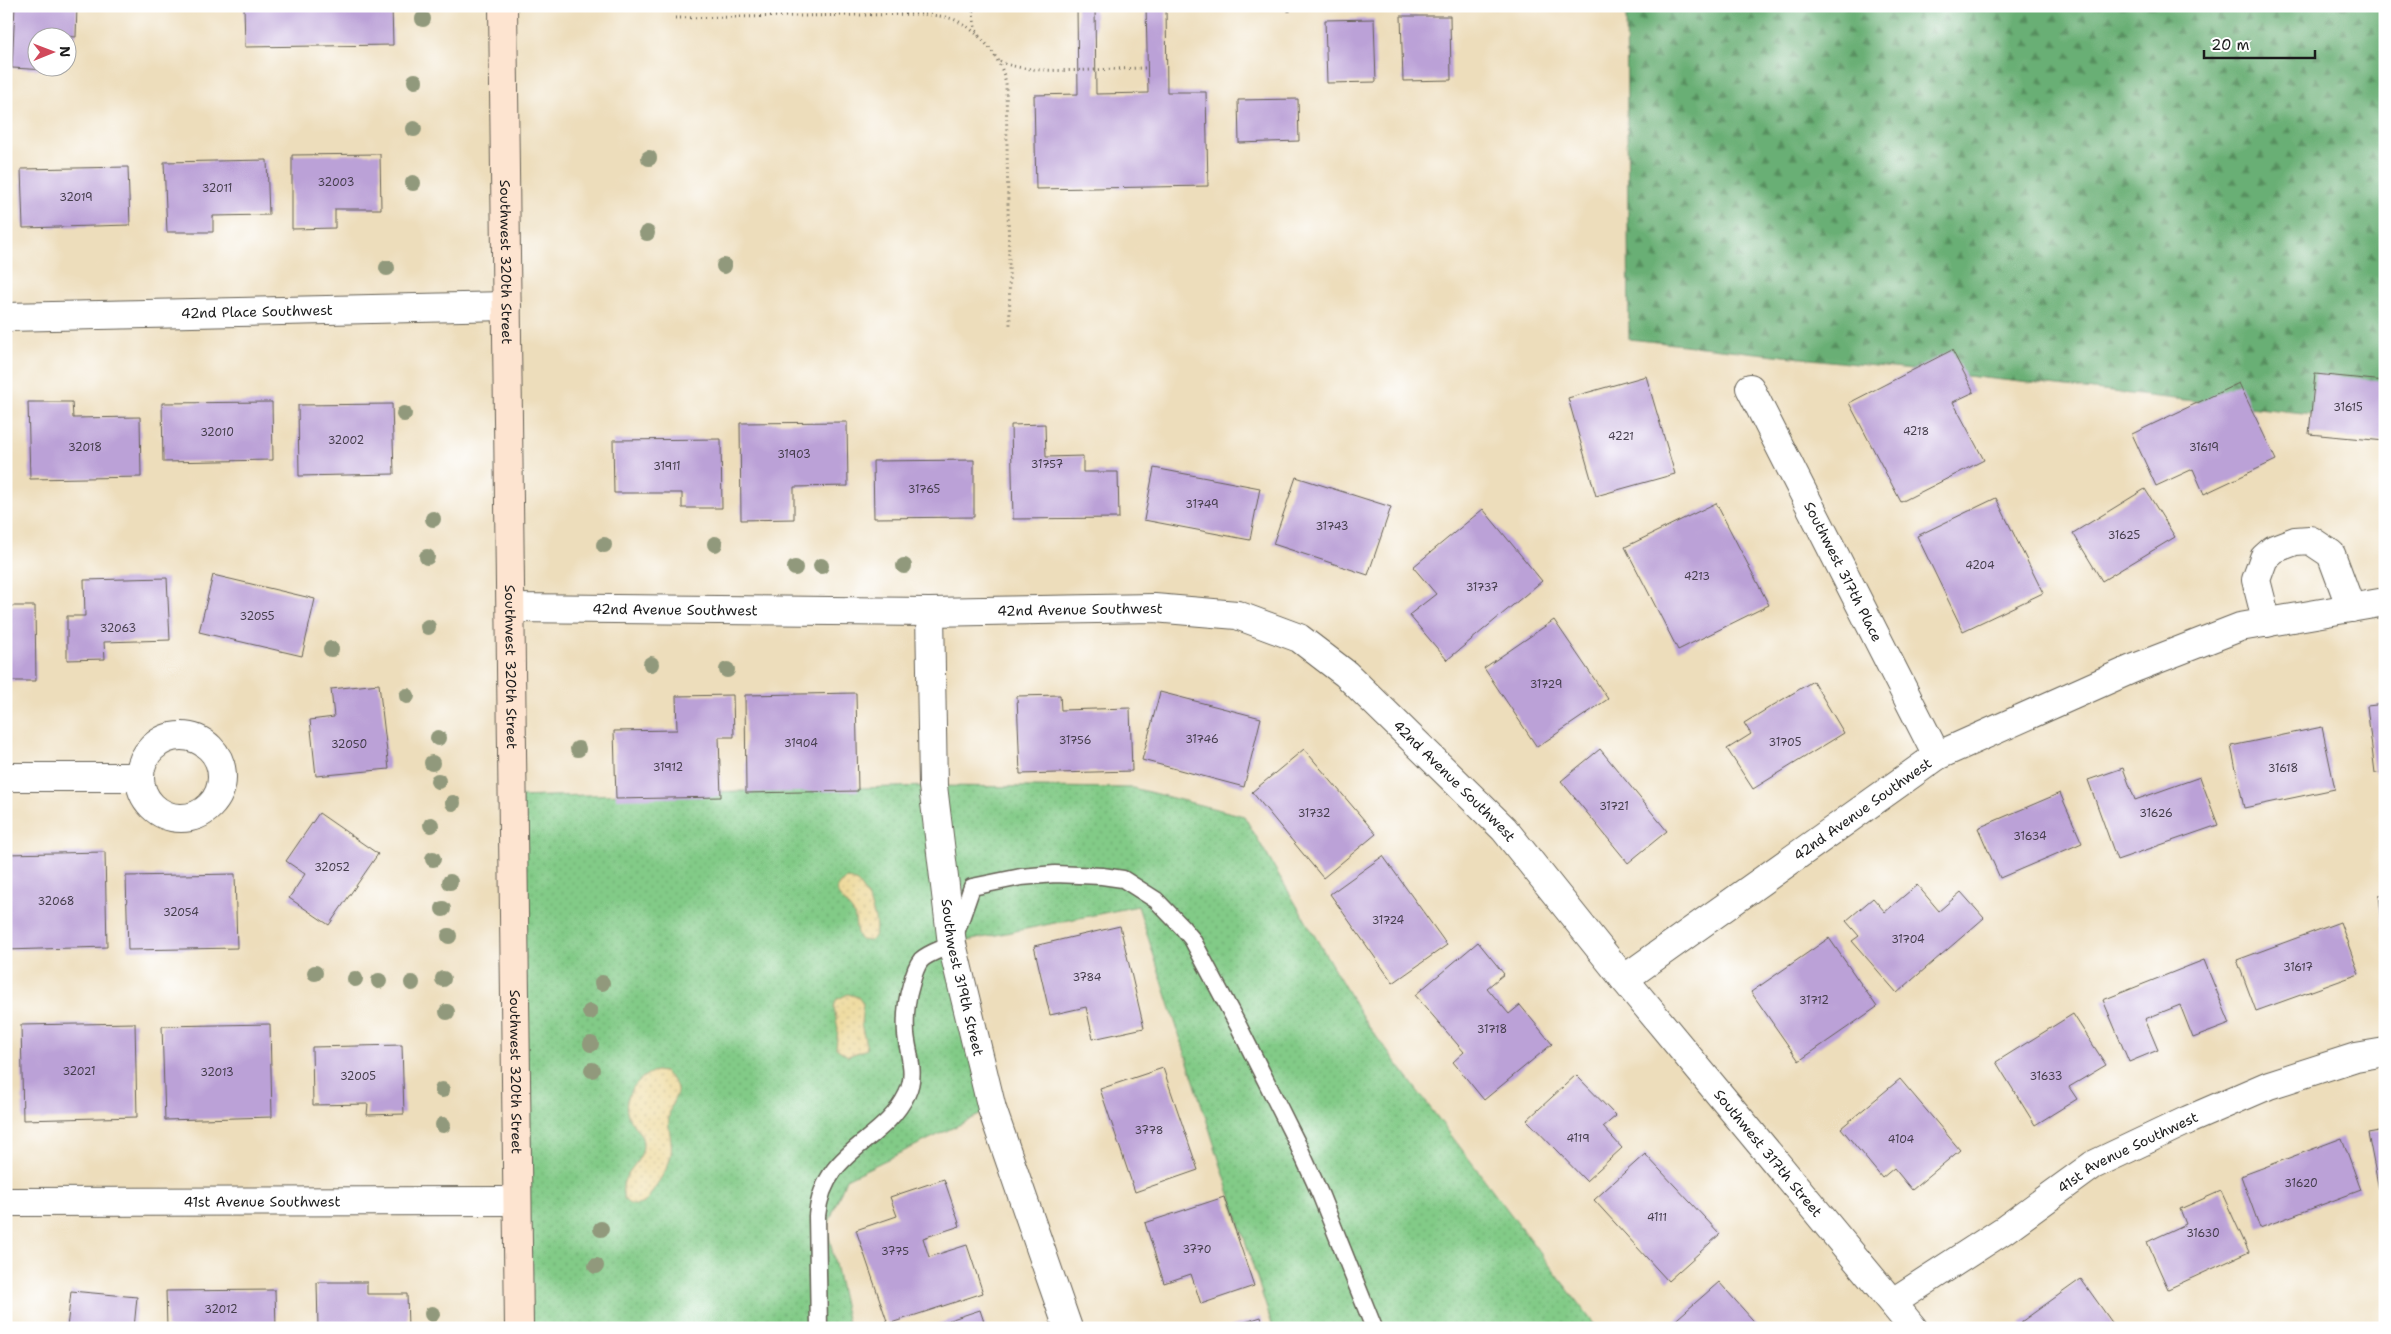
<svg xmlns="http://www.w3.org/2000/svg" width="2391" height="1334" viewBox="0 0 2391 1334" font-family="'Shantell Sans',sans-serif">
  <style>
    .grass { fill: url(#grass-dots); stroke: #4f7452 }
    .forest { fill: url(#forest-firs); stroke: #426648 }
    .sand { fill: url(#sand-dots); stroke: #857b5d }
    .building { fill: #bba1d7 }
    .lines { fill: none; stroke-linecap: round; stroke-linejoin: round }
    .lane-casing { stroke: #656054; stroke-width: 19 }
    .street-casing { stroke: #656054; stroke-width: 30 }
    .secondary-casing { stroke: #656054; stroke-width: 30 }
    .path { stroke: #656054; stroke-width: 3; stroke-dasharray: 1 4; stroke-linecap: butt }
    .lane { stroke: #fff; stroke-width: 16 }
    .street { stroke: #fff; stroke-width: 28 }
    .secondary { stroke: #fde4d0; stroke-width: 28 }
    .tree { fill: #91997b }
    .labels { text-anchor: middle; stroke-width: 4.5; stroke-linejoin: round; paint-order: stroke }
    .number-label { font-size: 11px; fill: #443d4b }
    .street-label { font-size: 14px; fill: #1c1c1c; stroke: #fff }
  </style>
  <defs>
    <pattern id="grass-dots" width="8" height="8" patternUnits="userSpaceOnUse" patternTransform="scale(1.25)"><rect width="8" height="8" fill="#82cb87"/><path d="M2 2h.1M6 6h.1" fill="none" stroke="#70ae74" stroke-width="1.8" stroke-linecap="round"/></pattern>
    <pattern id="forest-firs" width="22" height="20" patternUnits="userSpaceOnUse" patternTransform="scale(1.25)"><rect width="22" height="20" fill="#69af74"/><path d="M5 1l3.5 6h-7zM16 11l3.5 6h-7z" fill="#568e5e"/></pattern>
    <pattern id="sand-dots" width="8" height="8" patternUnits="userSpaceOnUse" patternTransform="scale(1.25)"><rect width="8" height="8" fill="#eeda9e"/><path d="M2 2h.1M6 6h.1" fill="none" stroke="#ccba88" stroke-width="1.8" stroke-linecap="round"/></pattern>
  </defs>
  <rect width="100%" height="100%" fill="#fff"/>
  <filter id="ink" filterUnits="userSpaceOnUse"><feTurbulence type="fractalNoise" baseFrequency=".02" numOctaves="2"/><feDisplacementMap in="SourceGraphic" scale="10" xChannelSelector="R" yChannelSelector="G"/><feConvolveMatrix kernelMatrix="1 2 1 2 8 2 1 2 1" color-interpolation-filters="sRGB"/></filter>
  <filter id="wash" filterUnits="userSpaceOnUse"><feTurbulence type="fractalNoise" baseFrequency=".0096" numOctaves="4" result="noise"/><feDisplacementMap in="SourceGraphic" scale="20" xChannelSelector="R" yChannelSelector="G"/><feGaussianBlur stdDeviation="1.12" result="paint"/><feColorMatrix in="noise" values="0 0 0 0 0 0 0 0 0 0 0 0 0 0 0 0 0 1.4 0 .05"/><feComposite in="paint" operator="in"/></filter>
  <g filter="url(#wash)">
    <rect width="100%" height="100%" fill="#edddbb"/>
    <path class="grass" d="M933 786 1133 788 1244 816 1366 1023 1597 1328H1273L1138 906 952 944 992 1109 846 1179 827 1227 849 1328H519L513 797Z"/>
    <path class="forest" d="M1626 6H2385V422L1629 339Z"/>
    <g class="sand">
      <path d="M847 878 857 882C867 893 885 930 870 941L861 940C853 931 858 920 852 911 846 902 833 896 839 884Z"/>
      <path d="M848 994 858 997 863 1004 861 1024 867 1049 848 1056 836 1048 838 1029 834 1008 836 1000Z"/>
      <path d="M656 1071 664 1072C689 1093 671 1094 669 1116 667 1128 673 1141 671 1154 669 1170 655 1185 648 1199 641 1208 624 1207 623 1194 620 1172 642 1165 643 1146 644 1132 632 1127 628 1115 621 1097 639 1075 656 1071Z"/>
    </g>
    <g id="blocks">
      <g class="building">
        <path d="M15 6H77L76 37 49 35V38H38V68H47V70L12 68Z"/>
        <path d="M244 6H392L393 45 245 47Z"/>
        <path d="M1077 6H1095L1096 94 1148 93 1146 6H1166L1167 92H1206L1208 186 1036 189 1034 95 1078 94Z"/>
        <path d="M1401 16H1450L1451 80 1403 81Z"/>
        <path d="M1374 19 1376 82 1327 83 1325 20Z"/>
        <path d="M1298 99 1299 141 1239 143 1238 100Z"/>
        <path d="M380 154 381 209H335V228L292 229V155Z"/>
        <path d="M267 160 269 215 213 216V232H167L164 162Z"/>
        <path d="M128 167 130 225 23 228 21 169Z"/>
        <path d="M1952 350 1974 392 1953 402 1984 460 1901 502 1849 403Z"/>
        <path d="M2315 374 2385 381V441L2309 434Z"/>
        <path d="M1646 376 1675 474 1596 496 1568 398Z"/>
        <path d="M2239 383 2276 460 2204 494 2193 469 2156 486 2132 434Z"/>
        <path d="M28 402H72L73 418 140 417 141 477 30 479Z"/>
        <path d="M272 402 273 460 163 462 162 403Z"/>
        <path d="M392 404 394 474 299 476 298 405Z"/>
        <path d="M847 422 848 486 794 487V519L741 520 740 423Z"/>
        <path d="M1045 424 1046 457 1083 456V472H1118L1119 518 1013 519 1011 425Z"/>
        <path d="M721 439 722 508H682V493H614L613 440Z"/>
        <path d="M974 460V517L874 518 873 461Z"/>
        <path d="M1154 468 1260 488 1250 540 1144 520Z"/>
        <path d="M1296 477 1391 507 1368 575 1273 544Z"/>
        <path d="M2145 489 2175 537 2102 581 2073 533Z"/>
        <path d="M1996 498 2043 593 1963 631 1917 536Z"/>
        <path d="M1716 503 1769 605 1678 650 1625 547Z"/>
        <path d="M1483 509 1542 581 1447 660 1409 615 1436 594 1413 567Z"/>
        <path d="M213 575 315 599 302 656 199 632Z"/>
        <path d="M167 578 170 640 104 642 105 659 67 660V616H85L84 580Z"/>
        <path d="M6 606H35L36 681H6Z"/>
        <path d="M1554 620 1608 699 1537 747 1484 668Z"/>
        <path d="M1813 681 1844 733 1753 789 1727 749 1751 734 1744 723Z"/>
        <path d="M379 684 389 769 316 776 310 720 334 717 331 689Z"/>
        <path d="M1160 692 1261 718 1244 787 1142 760Z"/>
        <path d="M856 693 858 791 746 793 745 695Z"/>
        <path d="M733 695 734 737H719L721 797 616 799 614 731 677 730 676 696Z"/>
        <path d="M1060 695 1061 710 1130 708 1132 771 1020 774 1017 696Z"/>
        <path d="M2385 704V772L2375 773 2367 706Z"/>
        <path d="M2322 727 2335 789 2244 808 2231 746Z"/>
        <path d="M1304 749 1376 834 1323 878 1252 792Z"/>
        <path d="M1600 749 1667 831 1628 863 1561 781Z"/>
        <path d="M2123 768 2135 800 2200 777 2218 825 2117 860 2088 780Z"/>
        <path d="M2060 793 2082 843 2000 878 1978 828Z"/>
        <path d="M319 813 378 854 329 925 289 898 305 874 286 861Z"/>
        <path d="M105 852 107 947 6 950V854Z"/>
        <path d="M1383 856 1447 945 1393 983 1330 894Z"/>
        <path d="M235 874 237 948 128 950 126 876Z"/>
        <path d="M1917 885 1939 911 1961 892 1984 918 1897 993 1852 941 1859 936 1846 921 1873 898 1885 912Z"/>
        <path d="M2385 894V933H2383L2379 895Z"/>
        <path d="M2340 922 2359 974 2256 1011 2237 960Z"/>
        <path d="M1120 926 1144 1028 1093 1039 1086 1007 1050 1015 1034 946Z"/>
        <path d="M1829 938 1877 1007 1799 1061 1751 992Z"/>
        <path d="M1478 942 1504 974 1487 988 1509 1014 1520 1005 1552 1044 1484 1100 1453 1062 1464 1052 1415 995Z"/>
        <path d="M2204 960 2230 1024 2193 1038 2180 1005 2145 1019 2158 1050 2129 1062 2103 1000Z"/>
        <path d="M2073 1014 2106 1065 2069 1087 2077 1099 2035 1125 1996 1062Z"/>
        <path d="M135 1023 137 1117 23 1120 21 1025Z"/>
        <path d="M270 1024 272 1117 165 1120 162 1026Z"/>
        <path d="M402 1045 404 1114 367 1115 368 1104 313 1105 312 1047Z"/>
        <path d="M1163 1068 1198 1170 1135 1192 1100 1089Z"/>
        <path d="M1576 1075 1616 1116 1603 1127 1622 1148 1586 1181 1527 1120Z"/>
        <path d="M1900 1079 1960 1150 1912 1190 1894 1168 1882 1178 1841 1128Z"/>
        <path d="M2385 1130V1199L2381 1200 2368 1133Z"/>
        <path d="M2342 1138 2361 1190 2260 1228 2241 1176Z"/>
        <path d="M1645 1154 1720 1234 1668 1281 1594 1200Z"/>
        <path d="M944 1179 960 1226 923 1238 929 1257 967 1245 983 1293 888 1324 856 1230 897 1216 890 1197Z"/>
        <path d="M2221 1191 2249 1252 2168 1289 2147 1242 2186 1224 2180 1209Z"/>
        <path d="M1224 1197 1254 1286 1201 1304 1191 1274 1164 1283 1145 1223Z"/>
        <path d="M2081 1279 2116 1328H2025L2021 1322Z"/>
        <path d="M317 1282H367V1294H407L408 1328H318Z"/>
        <path d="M1719 1282 1760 1328H1672L1670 1325Z"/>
        <path d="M275 1290 276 1328H167L166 1291Z"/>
        <path d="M71 1291 137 1297 134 1328H67Z"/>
        <path d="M980 1310 986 1328H928V1327Z"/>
        <path d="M1261 1317 1264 1328H1230V1327Z"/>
        <path d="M2385 1321V1328H2361V1327Z"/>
      </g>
    </g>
  </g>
  <g filter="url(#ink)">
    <use href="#blocks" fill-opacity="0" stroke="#656054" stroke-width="1"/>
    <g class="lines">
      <g class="lane-casing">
        <path id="lane" d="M819 1328 817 1216C823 1149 883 1144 907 1094 917 1073 908 1055 906 1034 905 1017 906 1001 911 985 913 977 916 966 921 960 928 953 943 949 952 944L972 887 1021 877 1055 874 1102 876 1123 879 1156 900 1182 927 1192 939 1239 1027 1298 1145 1321 1196 1374 1328"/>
      </g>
      <g class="street-casing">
        <g id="street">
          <path id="s1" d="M6 317 507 306"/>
          <path id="s2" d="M1750 388 1937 756"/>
          <path id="s3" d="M511 608 930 612 1154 608 1237 615 1299 638 1346 674 1504 829 1624 979 1937 756 2132 669 2240 627 2385 602"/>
          <path id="s4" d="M930 612 933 786 952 944 992 1109 1068 1328"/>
          <path d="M2267 623 2256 580 2264 558 2274 549 2295 541 2310 540 2331 554 2351 608"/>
          <circle cx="181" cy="777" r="41"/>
          <path d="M6 777H140"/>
          <path id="s5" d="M1624 979 1913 1328"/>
          <path id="s6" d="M6 1202 517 1201"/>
          <path id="s7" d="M1893 1302 2004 1230 2093 1165 2188 1120 2269 1085 2356 1057 2385 1052"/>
        </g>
      </g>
      <g class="secondary-casing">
        <g id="secondary">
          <path id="s8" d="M503 6 519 1328"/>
        </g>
      </g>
      <g class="path">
        <path d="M972 6 975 27 979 36"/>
        <path d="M1289 6V15"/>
        <path d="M675 18 922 14C932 15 943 16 953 19 978 29 1002 58 1006 84L1010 327"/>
        <path d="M1000 61C1028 77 1112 68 1148 68"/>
      </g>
      <use href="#lane" class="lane"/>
      <use href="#street" class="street"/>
      <use href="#secondary" class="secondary"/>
    </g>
    <g class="tree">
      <circle cx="423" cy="19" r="8"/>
      <circle cx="415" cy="81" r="8"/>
      <circle cx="414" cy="129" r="8"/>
      <circle cx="649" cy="158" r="8"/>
      <circle cx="413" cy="183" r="8"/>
      <circle cx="647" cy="233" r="8"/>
      <circle cx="724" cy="266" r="8"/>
      <circle cx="387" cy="268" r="8"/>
      <circle cx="404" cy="414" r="8"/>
      <circle cx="433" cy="519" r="8"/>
      <circle cx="715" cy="544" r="8"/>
      <circle cx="604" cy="545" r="8"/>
      <circle cx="427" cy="557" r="8"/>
      <circle cx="821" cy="566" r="8"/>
      <circle cx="904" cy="566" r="8"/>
      <circle cx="795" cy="568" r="8"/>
      <circle cx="428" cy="627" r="8"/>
      <circle cx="331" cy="649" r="8"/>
      <circle cx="651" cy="664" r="8"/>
      <circle cx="727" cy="670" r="8"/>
      <circle cx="407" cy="696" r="8"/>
      <circle cx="438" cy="738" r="8"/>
      <circle cx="578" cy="749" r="8"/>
      <circle cx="432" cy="763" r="8"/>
      <circle cx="438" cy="781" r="8"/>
      <circle cx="453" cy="803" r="8"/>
      <circle cx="431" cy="825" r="8"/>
      <circle cx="433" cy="859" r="8"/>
      <circle cx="450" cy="882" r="8"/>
      <circle cx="443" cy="909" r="8"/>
      <circle cx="449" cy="936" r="8"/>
      <circle cx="315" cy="973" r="8"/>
      <circle cx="355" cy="979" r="8"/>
      <circle cx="443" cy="979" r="8"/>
      <circle cx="379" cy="981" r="8"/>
      <circle cx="412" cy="983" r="8"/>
      <circle cx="602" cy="983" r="8"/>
      <circle cx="447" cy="1012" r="8"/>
      <circle cx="590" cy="1012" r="8"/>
      <circle cx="591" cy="1044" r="8"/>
      <circle cx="592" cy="1070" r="8"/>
      <circle cx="442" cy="1090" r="8"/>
      <circle cx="443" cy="1125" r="8"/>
      <circle cx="601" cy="1229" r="8"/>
      <circle cx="596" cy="1266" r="8"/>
      <circle cx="432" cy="1314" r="8"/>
    </g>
  </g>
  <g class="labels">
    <g class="number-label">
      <text x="336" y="186">32003</text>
      <text x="217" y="192">32011</text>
      <text x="76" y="201">32019</text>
      <text x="2348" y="411">31615</text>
      <text x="1916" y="435">4218</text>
      <text x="217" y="436">32010</text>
      <text x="1621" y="440">4221</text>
      <text x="346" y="444">32002</text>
      <text x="85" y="451">32018</text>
      <text x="2204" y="451">31619</text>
      <text x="794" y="458">31903</text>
      <text x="1047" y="468">31757</text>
      <text x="667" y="470">31911</text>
      <text x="924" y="493">31765</text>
      <text x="1202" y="508">31749</text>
      <text x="1332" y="530">31743</text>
      <text x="2124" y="539">31625</text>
      <text x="1980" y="569">4204</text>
      <text x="1697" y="580">4213</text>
      <text x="1482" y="591">31737</text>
      <text x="257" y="620">32055</text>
      <text x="118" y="632">32063</text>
      <text x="1546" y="688">31729</text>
      <text x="1202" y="743">31746</text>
      <text x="1075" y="744">31756</text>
      <text x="1785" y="746">31705</text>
      <text x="801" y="747">31904</text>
      <text x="349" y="748">32050</text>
      <text x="668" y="771">31912</text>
      <text x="2283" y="772">31618</text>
      <text x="1614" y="810">31721</text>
      <text x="1314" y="817">31732</text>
      <text x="2156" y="817">31626</text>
      <text x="2030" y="840">31634</text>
      <text x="332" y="871">32052</text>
      <text x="56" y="905">32068</text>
      <text x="181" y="916">32054</text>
      <text x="1388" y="924">31724</text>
      <text x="1908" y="943">31704</text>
      <text x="2298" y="971">31617</text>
      <text x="1087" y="981">3784</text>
      <text x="1814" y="1004">31712</text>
      <text x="1492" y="1033">31718</text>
      <text x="79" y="1075">32021</text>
      <text x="217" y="1076">32013</text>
      <text x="358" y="1080">32005</text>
      <text x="2046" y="1080">31633</text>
      <text x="1149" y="1134">3778</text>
      <text x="1578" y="1142">4119</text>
      <text x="1901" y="1143">4104</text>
      <text x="2301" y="1187">31620</text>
      <text x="1657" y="1221">4111</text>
      <text x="2203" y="1237">31630</text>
      <text x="1197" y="1253">3770</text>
      <text x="895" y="1255">3775</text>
      <text x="221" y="1313">32012</text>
    </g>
    <g class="street-label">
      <text dy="5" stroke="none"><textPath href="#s8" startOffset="256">Southwest 320th Street</textPath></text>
      <text dy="5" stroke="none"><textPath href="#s1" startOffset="251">42nd Place Southwest</textPath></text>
      <text dy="5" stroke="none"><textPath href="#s2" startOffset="206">Southwest 317th Place</textPath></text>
      <text dy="5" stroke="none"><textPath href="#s3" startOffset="164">42nd Avenue Southwest</textPath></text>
      <text dy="5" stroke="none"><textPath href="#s3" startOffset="569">42nd Avenue Southwest</textPath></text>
      <text dy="5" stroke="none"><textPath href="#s8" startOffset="661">Southwest 320th Street</textPath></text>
      <text dy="5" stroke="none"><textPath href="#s3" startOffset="1004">42nd Avenue Southwest</textPath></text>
      <text dy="5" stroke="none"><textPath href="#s3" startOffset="1558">42nd Avenue Southwest</textPath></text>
      <text dy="5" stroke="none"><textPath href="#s4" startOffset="368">Southwest 319th Street</textPath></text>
      <text dy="5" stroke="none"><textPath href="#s8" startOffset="1066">Southwest 320th Street</textPath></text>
      <text dy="5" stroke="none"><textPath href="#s5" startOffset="226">Southwest 317th Street</textPath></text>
      <text dy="5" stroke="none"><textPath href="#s7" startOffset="279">41st Avenue Southwest</textPath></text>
      <text dy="5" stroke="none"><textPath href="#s6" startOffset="256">41st Avenue Southwest</textPath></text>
    </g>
  </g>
  <rect width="2391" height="1334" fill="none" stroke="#fff" stroke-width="25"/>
  <g transform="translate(52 52) rotate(89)"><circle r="24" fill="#ffffff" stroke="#a4a4a4"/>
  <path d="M0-4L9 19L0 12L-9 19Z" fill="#d1495b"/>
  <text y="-8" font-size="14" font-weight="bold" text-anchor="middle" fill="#1c1c1c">N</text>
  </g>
  <path d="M2204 50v8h111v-8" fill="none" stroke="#1c1c1c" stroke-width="2.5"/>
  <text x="2211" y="50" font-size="15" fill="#1c1c1c" stroke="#ffffff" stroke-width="4" paint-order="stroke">20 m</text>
</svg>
